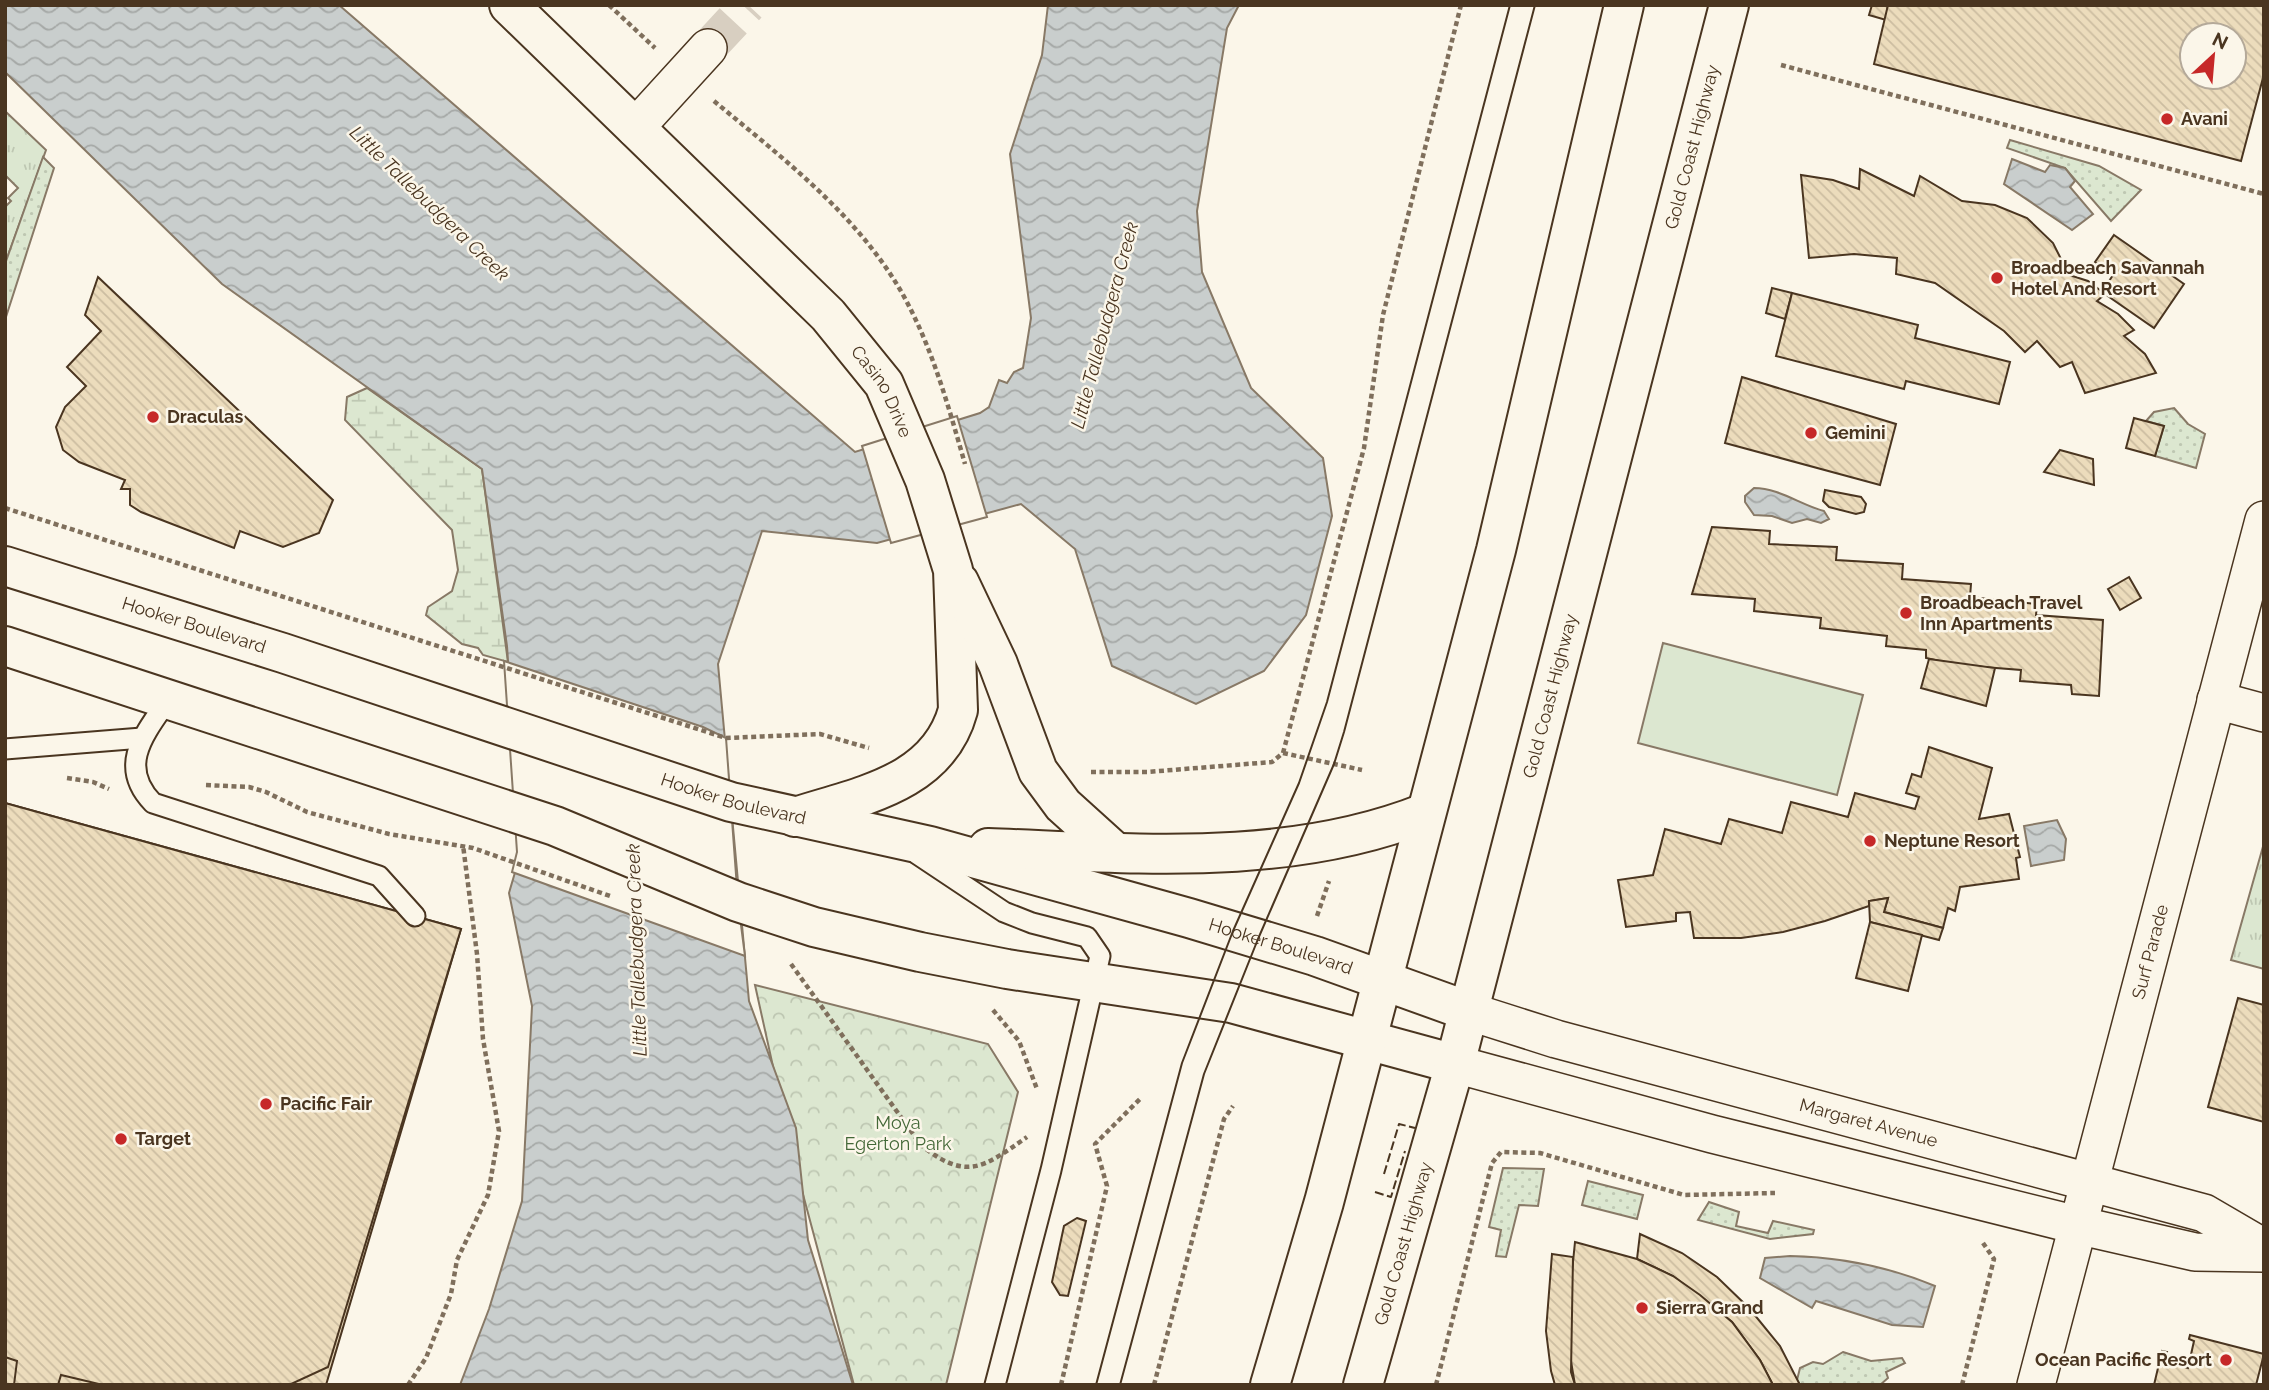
<svg xmlns="http://www.w3.org/2000/svg" width="2269" height="1390" viewBox="0 0 2269 1390" font-family="Raleway,sans-serif">
  <style>
    .grass { fill: url(#grass-tufts); stroke: #887966; stroke-width: 2 }
    .forest { fill: url(#forest-crowns); stroke: #887966; stroke-width: 2 }
    .wetland { fill: url(#wetland-marsh); stroke: #887966; stroke-width: 2 }
    .garden { fill: url(#garden-dots); stroke: #887966; stroke-width: 2 }
    .pitch { fill: #dce7d0; stroke: #887966; stroke-width: 2 }
    .water { fill: url(#water-waves); stroke: #887966; stroke-width: 2 }
    .pier { fill: #fbf6e9; stroke: #887966; stroke-width: 2 }
    .building { fill: url(#building-back-hatch); stroke: #4a3520; stroke-width: 2; fill-rule: evenodd }
    .lines { fill: none; stroke-linecap: round; stroke-linejoin: round }
    .minor-tunnel { stroke: #d8cfc1; stroke-width: 37; stroke-dasharray: 37 18; stroke-linecap: butt }
    .service-casing { stroke: #4a3520; stroke-width: 23 }
    .minor-casing { stroke: #4a3520; stroke-width: 40 }
    .tertiary-casing { stroke: #4a3520; stroke-width: 42 }
    .primary-casing { stroke: #4a3520; stroke-width: 42 }
    .trunk-casing { stroke: #4a3520; stroke-width: 42 }
    .path { stroke: #7f6f5c; stroke-width: 4.5; stroke-dasharray: 5 3.5; stroke-linecap: butt }
    .service { stroke: #fbf6e9; stroke-width: 19 }
    .minor { stroke: #fbf6e9; stroke-width: 37 }
    .tertiary { stroke: #fbf6e9; stroke-width: 38 }
    .primary { stroke: #fbf6e9; stroke-width: 38 }
    .trunk { stroke: #fbf6e9; stroke-width: 38 }
    .tram { stroke: #4a3520; stroke-width: 2 }
    .fence { stroke: #4a3520; stroke-width: 2; stroke-dasharray: 9 3.5; stroke-linecap: butt }
    .poi-dot { fill: #c62828; stroke: #fbf6e9; stroke-width: 2.5 }
    .labels { text-anchor: middle; stroke-width: 5; stroke-linejoin: round; paint-order: stroke }
    .poi-label { font-size: 18px; font-weight: bold; fill: #4a3520; stroke: #fbf6e9; text-anchor: start }
    .street-label { font-size: 18px; fill: #4a3520; stroke: #fbf6e9 }
    .park-label { font-size: 18px; fill: #436837; stroke: #fbf6e9 }
    .water-label { font-size: 19px; font-style: italic; fill: #4a3520; stroke: #fbf6e9 }
  </style>
  <defs>
    <pattern id="grass-tufts" width="24" height="20" patternUnits="userSpaceOnUse" patternTransform="scale(1.75)"><rect width="24" height="20" fill="#dce7d0"/><path d="M3 7l-1-3M5 7V3M7 7l1-3M15 17l-1-3M17 17v-4M19 17l1-3" fill="none" stroke="#bec7b2"/></pattern>
    <pattern id="forest-crowns" width="20" height="18" patternUnits="userSpaceOnUse" patternTransform="scale(1.75)"><rect width="20" height="18" fill="#dce7d0"/><path d="M2 6a3 3 0 1 1 6 0M12 15a3 3 0 1 1 6 0" fill="none" stroke="#bec7b2"/></pattern>
    <pattern id="wetland-marsh" width="20" height="14" patternUnits="userSpaceOnUse" patternTransform="scale(1.75)"><rect width="20" height="14" fill="#dce7d0"/><path d="M1 5h8M5 5V1M11 12h8M15 12V8" fill="none" stroke="#bec7b2"/></pattern>
    <pattern id="garden-dots" width="8" height="8" patternUnits="userSpaceOnUse" patternTransform="scale(1.75)"><rect width="8" height="8" fill="#dce7d0"/><path d="M2 2h.1M6 6h.1" fill="none" stroke="#bec7b2" stroke-width="1.8" stroke-linecap="round"/></pattern>
    <pattern id="water-waves" width="16" height="10" patternUnits="userSpaceOnUse" patternTransform="scale(1.75)"><rect width="16" height="10" fill="#c9cecd"/><path d="M0 5q4-4 8 0t8 0" fill="none" stroke="#a5a8a6"/></pattern>
    <pattern id="building-back-hatch" width="6" height="6" patternUnits="userSpaceOnUse" patternTransform="scale(1.75)"><rect width="6" height="6" fill="#ecdcbc"/><path d="M-1 5l2 2M0 0l6 6M5-1l2 2" fill="none" stroke="#ccbda1"/></pattern>
  </defs>
  <rect width="100%" height="100%" fill="#fbf6e9"/>
  <g class="grass">
    <path d="M5 111 46 150 5 264V207L11 201 8 198 18 188 5 175Z"/>
    <path d="M2264 843V969L2231 960Z"/>
  </g>
  <path class="forest" d="M755 985 988 1044 1018 1092 946 1385H854L793 1157Z"/>
  <path class="wetland" d="M367 388 482 469 508 662 483 655 478 648 462 644 426 615 428 607 452 591 458 570 452 530 345 420 347 397Z"/>
  <g class="garden">
    <path d="M2010 140 2099 166 2141 190 2111 221 2065 168 2007 148Z"/>
    <path d="M43 157 54 168 5 320V264Z"/>
    <path d="M2174 408 2188 424 2205 434 2196 468 2155 456 2164 426 2146 421 2154 412Z"/>
    <path d="M1503 1168 1544 1169 1538 1206 1519 1205 1506 1257 1496 1256 1501 1230 1489 1227Z"/>
    <path d="M1588 1181 1643 1195 1637 1219 1582 1205Z"/>
    <path d="M1709 1202 1739 1212 1736 1226 1768 1233 1773 1221 1814 1230 1813 1234 1770 1239 1698 1220Z"/>
    <path d="M1843 1352 1871 1361 1902 1358 1905 1363 1886 1372 1888 1378 1880 1385H1800L1797 1380 1800 1368 1813 1362 1823 1364Z"/>
  </g>
  <path class="pitch" d="M1663 643 1863 695 1837 795 1638 743Z"/>
  <g class="water">
    <path d="M5 5H339L855 452 980 413 989 407 999 380 1007 383 1014 372 1023 368 1031 318 1010 154 1042 55 1048 5H1239L1227 28 1197 211 1202 272 1251 388 1323 458 1332 516 1306 615 1264 671 1196 704 1112 666 1075 549 1021 504 877 543 762 531 718 664 749 1001 796 1128 808 1240 853 1385H460L489 1309 522 1201 532 1006 509 893 521 852 507 646 482 469 222 284 5 72Z"/>
    <path d="M2012 159 2045 172 2050 165 2065 168 2075 181 2070 187 2093 214 2072 230 2004 184Z"/>
    <path d="M1754 488C1779 488 1801 505 1824 511L1829 519 1821 523 1807 519 1792 523 1772 516 1754 515 1745 502V496Z"/>
    <path d="M2057 820 2066 839 2064 860 2031 866 2024 826Z"/>
    <path d="M1790 1256C1841 1257 1887 1266 1935 1286L1923 1327 1892 1325 1816 1301 1812 1308 1760 1278 1765 1258Z"/>
  </g>
  <g class="pier">
    <path d="M957 416 987 517 891 543 862 446Z"/>
    <path d="M504 661 703 727 726 738 738 902 745 956 512 872 517 852Z"/>
  </g>
  <g class="building">
    <path d="M1872 5H1888L1886 20 1869 15Z"/>
    <path d="M1888 5H2264V74L2241 161 1874 64ZM2192 35H2234V77H2192Z"/>
    <path d="M1860 169 1914 196 1920 176 1962 201 1995 205 2027 218 2053 243 2069 275 2088 281 2105 294 2097 301 2118 314 2134 330 2124 336 2145 354 2156 373 2085 393 2072 362 2060 367 2037 341 2025 352 2004 331 1935 283 1896 274 1897 258 1854 254 1809 258 1801 175 1833 180 1859 189Z"/>
    <path d="M2114 235 2184 284 2154 328 2102 292 2113 275 2095 262Z"/>
    <path d="M98 277 333 500 319 533 283 547 240 531 234 548 141 512 130 505V489H121L125 480 79 462 63 450 56 427 65 407 86 386 67 367 101 331 85 315Z"/>
    <path d="M1772 288 1792 293 1785 319 1766 313Z"/>
    <path d="M1792 293 1918 325 1915 338 2010 362 1999 404 1906 381 1904 389 1776 356Z"/>
    <path d="M1742 377 1896 424 1880 485 1725 443Z"/>
    <path d="M2134 418 2164 426 2155 456 2126 448Z"/>
    <path d="M2060 450 2093 459 2094 485 2044 472Z"/>
    <path d="M1825 490 1861 497 1866 504 1864 512 1856 514 1829 507 1823 501Z"/>
    <path d="M1712 527 1770 531 1769 544 1837 547 1836 560 1903 564 1902 579 1971 584 1970 597 2037 604 2036 615 2103 620 2099 696 2072 694 2071 685 2020 681 2021 670 1958 665 1926 658V650L1886 646 1887 636 1820 628 1821 618 1754 611 1755 599 1692 594Z"/>
    <path d="M2129 577 2141 598 2120 610 2108 589Z"/>
    <path d="M1929 659 1995 668 1986 706 1921 688Z"/>
    <path d="M1929 747 1992 768 1979 819 2009 814 2020 857 2016 858 2019 879 1960 887 1955 911 1948 908 1943 928 1884 912 1888 898 1869 901V906L1825 921 1783 932 1741 938H1694L1690 912 1676 913V921L1626 927 1618 880 1653 875 1665 829 1721 844 1729 819 1782 833 1791 802 1848 817 1855 793 1915 809 1919 797 1906 793 1912 774 1921 777Z"/>
    <path d="M5 803 461 929 326 1385H5Z"/>
    <path d="M5 803 461 929 328 1367 289 1385H103L61 1375 58 1385H14L17 1361 5 1357Z"/>
    <path d="M1888 898 1884 912 1943 928 1939 940 1870 922 1869 901Z"/>
    <path d="M1870 922 1922 935 1908 991 1856 978Z"/>
    <path d="M2238 998 2264 1005V1122L2208 1107Z"/>
    <path d="M1077 1218 1086 1221 1068 1296 1060 1295 1052 1282 1064 1226Z"/>
    <path d="M1640 1234 1682 1253 1717 1277 1749 1308 1780 1346 1800 1385H1773L1760 1360 1732 1322 1673 1276 1637 1259Z"/>
    <path d="M1575 1242 1637 1259 1673 1276 1700 1295 1732 1322 1760 1360 1773 1385H1575L1566 1332Z"/>
    <path d="M1552 1254 1573 1257 1571 1372 1575 1385H1555L1551 1371 1546 1331Z"/>
    <path d="M2190 1335 2264 1354 2256 1385H2154L2162 1351 2167 1352 2166 1358 2182 1362 2181 1366 2188 1368 2194 1341 2189 1339Z"/>
  </g>
  <g class="lines">
    <path class="minor-tunnel" d="M708 48 748 5"/>
    <g class="service-casing">
      <g id="service">
        <path d="M170 697C146 732 116 765 153 803L379 876 415 916"/>
        <path d="M5 749 142 738"/>
        <path d="M917 854 1004 912 1032 923 1087 937 1100 956 1051 1170 995 1385"/>
      </g>
    </g>
    <g class="minor-casing">
      <g id="minor">
        <path d="M635 128 708 48"/>
        <path d="M2216 700 2264 713"/>
        <path id="s1" d="M1468 1011 1556 1039 2204 1213 2264 1248"/>
        <path d="M1455 1064 1712 1134 2077 1225 2195 1252 2264 1253"/>
        <path id="s2" d="M2036 1385 2264 520"/>
      </g>
    </g>
    <g class="tertiary-casing">
      <g id="tertiary">
        <path id="s3" d="M509 5 828 315 884 384 925 480 953 570 958 710C938 784 860 796 795 817"/>
        <path d="M959 582 998 664 1038 771 1063 805 1115 852"/>
      </g>
    </g>
    <g class="primary-casing">
      <g id="primary">
        <path id="s4" d="M5 566 283 653 731 802 930 846 1189 918 1315 956 1468 1011"/>
        <path d="M5 646 555 826 738 902 814 927 920 952 1007 969 1231 1003 1455 1064"/>
        <path d="M988 848C1134 853 1286 868 1425 813"/>
      </g>
    </g>
    <g class="trunk-casing">
      <g id="trunk">
        <path d="M1270 1385 1324 1202 1496 550 1624 5"/>
        <path id="s5" d="M1363 1385 1455 1064 1729 5"/>
      </g>
    </g>
    <g class="path">
      <path d="M609 5 655 48"/>
      <path d="M1781 65 2264 194"/>
      <path d="M714 101C786 161 867 222 910 308 935 357 950 412 965 464"/>
      <path d="M5 508 726 738 820 734 869 748"/>
      <path d="M1283 753 1362 770"/>
      <path d="M1091 772H1147L1272 762 1283 753 1364 448 1383 315 1461 5"/>
      <path d="M67 778 93 782 109 789"/>
      <path d="M206 785 249 787 266 792 307 812 389 834 473 848 610 896"/>
      <path d="M1317 916 1329 881"/>
      <path d="M791 964 921 1145C967 1182 984 1167 1027 1137"/>
      <path d="M993 1010 1019 1041 1037 1089"/>
      <path d="M408 1385 426 1358 451 1294 457 1260 488 1195 499 1131 483 1039 477 954 463 845"/>
      <path d="M1061 1385 1107 1186 1095 1144 1141 1098"/>
      <path d="M1154 1385 1224 1119 1233 1106"/>
      <path d="M1436 1385 1492 1163 1501 1152 1540 1153 1684 1195 1775 1193"/>
      <path d="M1962 1385 1994 1259 1983 1243"/>
    </g>
    <use href="#service" class="service"/>
    <use href="#minor" class="minor"/>
    <use href="#tertiary" class="tertiary"/>
    <use href="#primary" class="primary"/>
    <use href="#trunk" class="trunk"/>
    <g class="tram">
      <path d="M1096 1385 1182 1063 1233 931 1299 783 1327 702 1510 5"/>
      <path d="M1120 1385 1204 1074 1258 939 1334 764 1344 732 1535 5"/>
    </g>
    <g class="fence">
      <path d="M1384 1174 1399 1124 1415 1128"/>
      <path d="M1375 1192 1391 1197 1405 1151"/>
    </g>
  </g>
  <g class="poi-dot">
    <circle cx="2167" cy="119" r="7"/>
    <circle cx="1997" cy="278" r="7"/>
    <circle cx="153" cy="417" r="7"/>
    <circle cx="1811" cy="433" r="7"/>
    <circle cx="1906" cy="613" r="7"/>
    <circle cx="1870" cy="841" r="7"/>
    <circle cx="266" cy="1104" r="7"/>
    <circle cx="121" cy="1139" r="7"/>
    <circle cx="1642" cy="1308" r="7"/>
    <circle cx="2226" cy="1360" r="7"/>
  </g>
  <g class="labels">
    <g class="poi-label">
      <text x="2181" y="125">Avani</text>
      <text x="2011" y="274">Broadbeach Savannah<tspan x="2011" dy="21">Hotel And Resort</tspan></text>
      <text x="167" y="423">Draculas</text>
      <text x="1825" y="439">Gemini</text>
      <text x="1920" y="609">Broadbeach Travel<tspan x="1920" dy="21">Inn Apartments</tspan></text>
      <text x="1884" y="847">Neptune Resort</text>
      <text x="280" y="1110">Pacific Fair</text>
      <text x="135" y="1145">Target</text>
      <text x="1656" y="1314">Sierra Grand</text>
      <text x="2212" y="1366" text-anchor="end">Ocean Pacific Resort</text>
    </g>
    <g class="street-label">
      <text dy="6" stroke="none"><textPath href="#s5" startOffset="1281">Gold Coast Highway</textPath></text>
      <text dy="6" stroke="none"><textPath href="#s3" startOffset="539">Casino Drive</textPath></text>
      <text dy="6" stroke="none"><textPath href="#s4" startOffset="198">Hooker Boulevard</textPath></text>
      <text dy="6" stroke="none"><textPath href="#s5" startOffset="714">Gold Coast Highway</textPath></text>
      <text dy="6" stroke="none"><textPath href="#s4" startOffset="765">Hooker Boulevard</textPath></text>
      <text dy="6" stroke="none"><textPath href="#s4" startOffset="1332">Hooker Boulevard</textPath></text>
      <text dy="6" stroke="none"><textPath href="#s2" startOffset="448">Surf Parade</textPath></text>
      <text dy="6" stroke="none"><textPath href="#s1" startOffset="416">Margaret Avenue</textPath></text>
      <text dy="6" stroke="none"><textPath href="#s5" startOffset="147">Gold Coast Highway</textPath></text>
    </g>
    <g class="park-label">
      <text x="898" y="1129">Moya<tspan x="898" dy="21">Egerton Park</tspan></text>
    </g>
    <g class="water-label">
      <text transform="translate(430 203) rotate(44)" y="7">Little Tallebudgera Creek</text>
      <text transform="translate(1104 325) rotate(-75)" y="7">Little Tallebudgera Creek</text>
      <text transform="translate(636 950) rotate(-92)" y="7">Little Tallebudgera Creek</text>
    </g>
  </g>
  <rect width="2269" height="1390" fill="none" stroke="#4a3520" stroke-width="14"/>
  <g transform="translate(2213 56) rotate(26)"><circle r="33" fill="#fbf6e9" stroke="#b4a999" stroke-width="2"/>
  <path d="M0-5L12 26L0 18L-12 26Z" fill="#c62828"/>
  <text y="-10" font-size="19" font-weight="bold" text-anchor="middle" fill="#4a3520">N</text>
  </g>
</svg>
